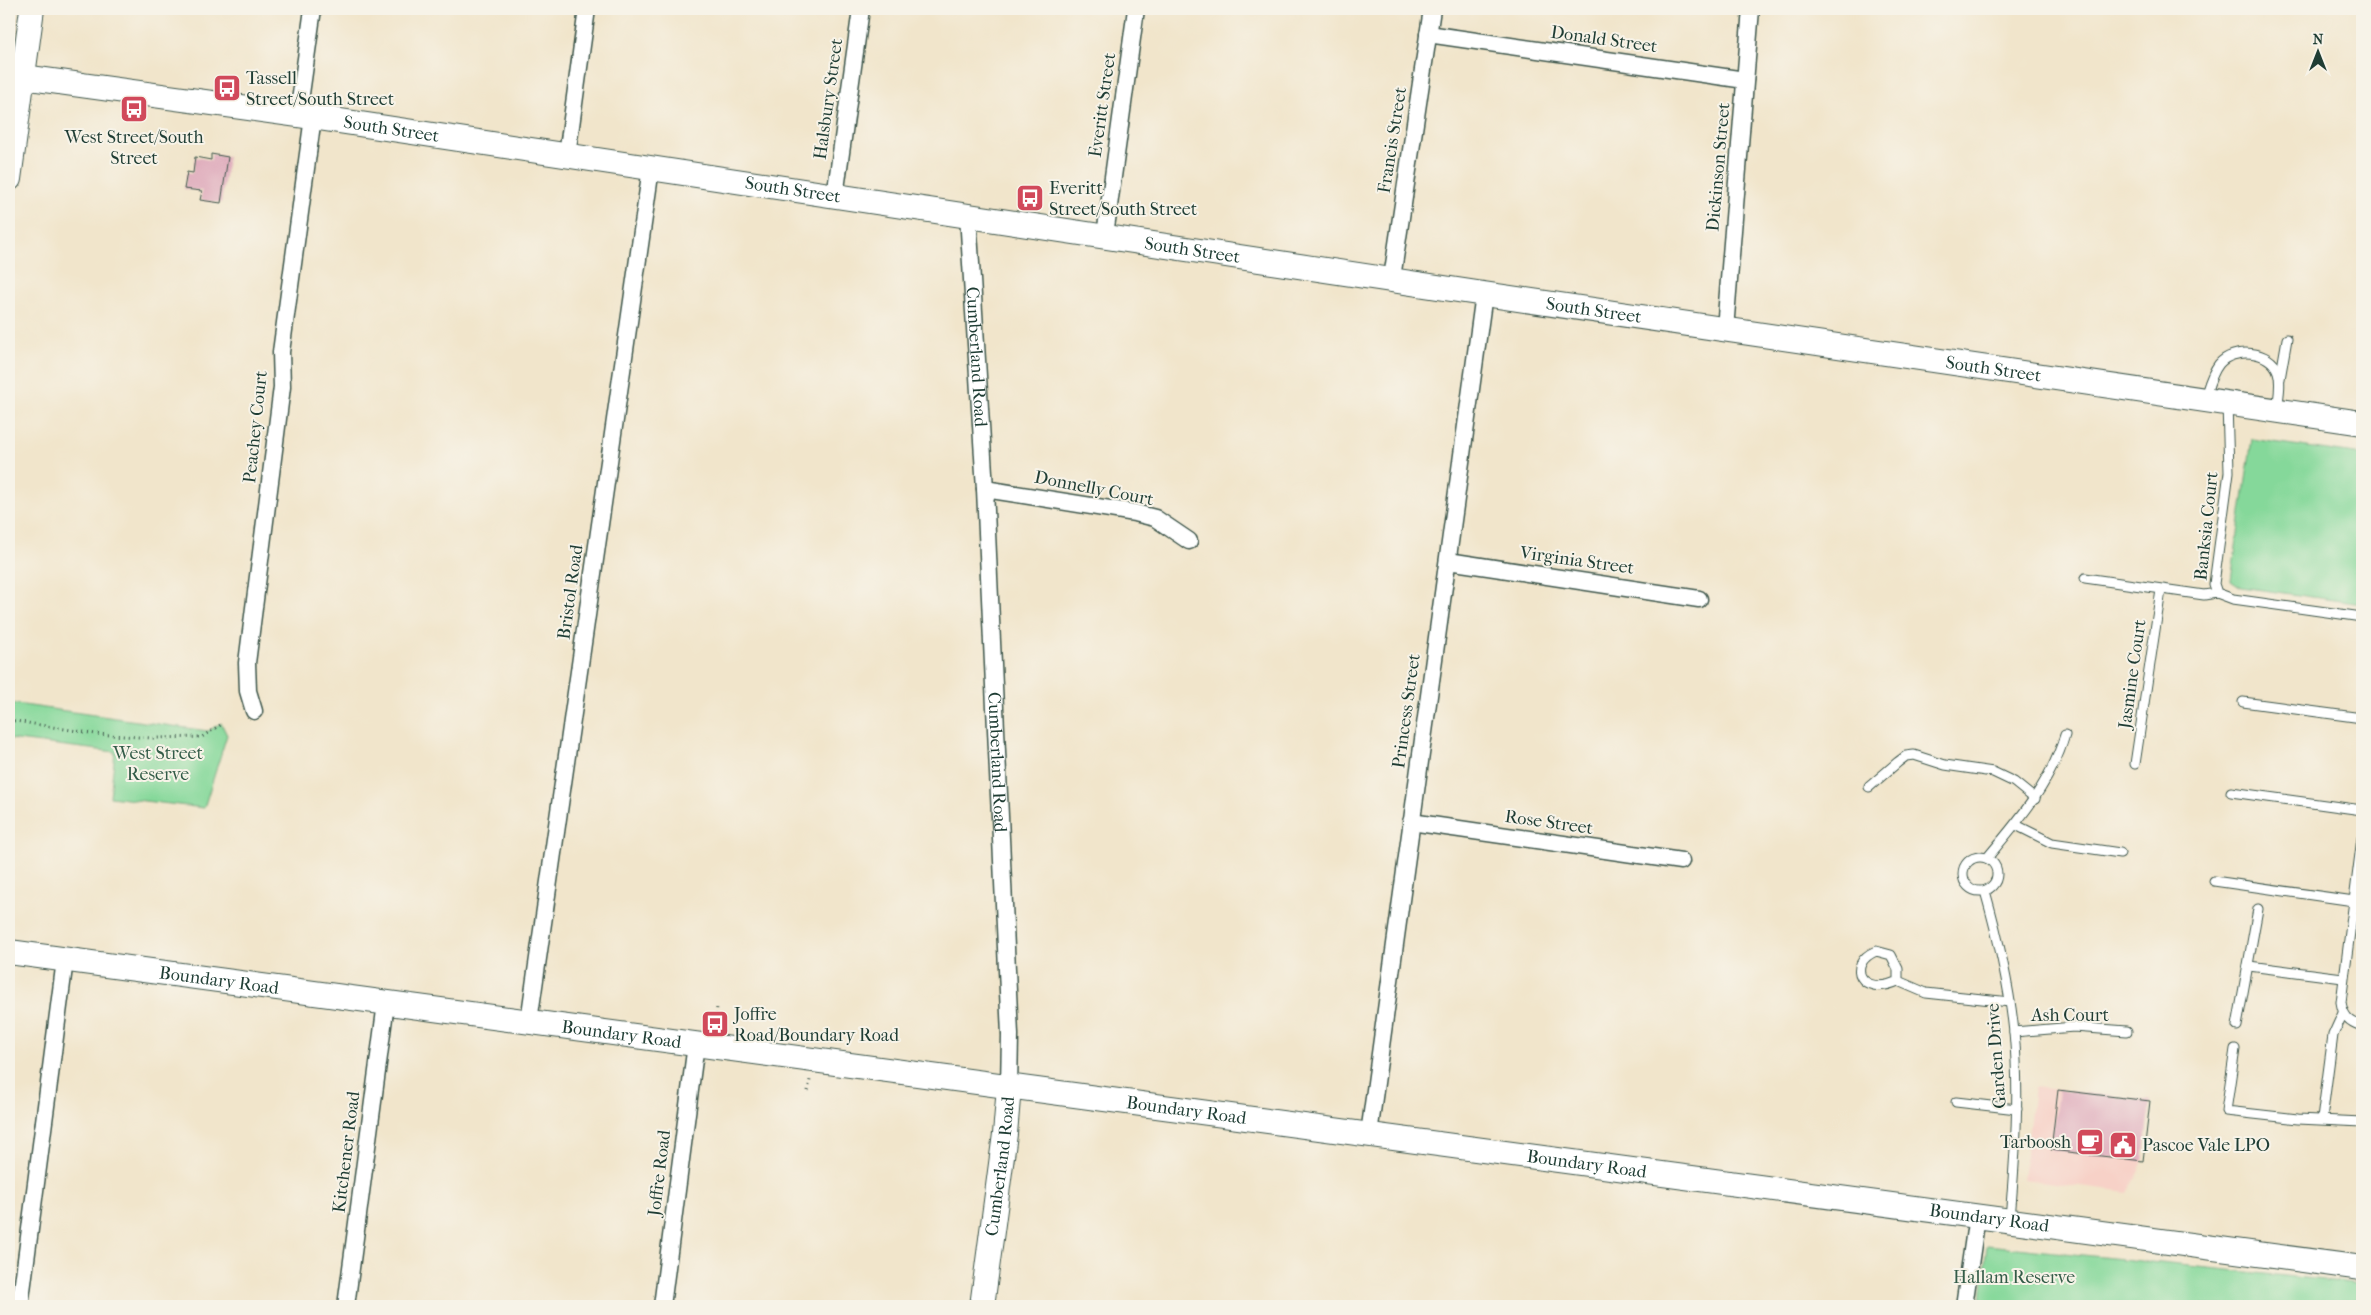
<svg xmlns="http://www.w3.org/2000/svg" width="2371" height="1315" viewBox="0 0 2371 1315" font-family="'IM FELL French Canon',serif">
  <style>
    .built { fill: #f7d1c7 }
    .green { fill: #85d89a; stroke: #528a67 }
    .building { fill: #e0afbe }
    .lines { fill: none; stroke-linecap: round; stroke-linejoin: round }
    .lane-casing { stroke: #3e564b; stroke-width: 11 }
    .street-casing { stroke: #3e564b; stroke-width: 19 }
    .secondary-casing { stroke: #3e564b; stroke-width: 26 }
    .path { stroke: #3e564b; stroke-width: 3; stroke-dasharray: 1 4; stroke-linecap: butt }
    .lane { stroke: #fff; stroke-width: 9 }
    .street { stroke: #fff; stroke-width: 16 }
    .secondary { stroke: #fff; stroke-width: 24 }
    .labels { text-anchor: middle; stroke-width: 4; stroke-linejoin: round; paint-order: stroke }
    .street-label { font-size: 18px; fill: #1f3d34; stroke: #f7f3e8 }
    .poi-label { font-size: 18px; fill: #1f3d34; stroke: #f7f3e8; text-anchor: start }
    .park-label { font-size: 18px; fill: #335c48; stroke: #f7f3e8 }
  </style>
  <rect width="100%" height="100%" fill="#f7f3e8"/>
  <filter id="ink" filterUnits="userSpaceOnUse"><feTurbulence type="fractalNoise" baseFrequency=".02" numOctaves="2"/><feDisplacementMap in="SourceGraphic" scale="10" xChannelSelector="R" yChannelSelector="G"/><feConvolveMatrix kernelMatrix="1 2 1 2 8 2 1 2 1" color-interpolation-filters="sRGB"/></filter>
  <filter id="wash" filterUnits="userSpaceOnUse"><feTurbulence type="fractalNoise" baseFrequency=".0096" numOctaves="4" result="noise"/><feDisplacementMap in="SourceGraphic" scale="20" xChannelSelector="R" yChannelSelector="G"/><feGaussianBlur stdDeviation="1.12" result="paint"/><feColorMatrix in="noise" values="0 0 0 0 0 0 0 0 0 0 0 0 0 0 0 0 0 1.4 0 .05"/><feComposite in="paint" operator="in"/></filter>
  <g filter="url(#wash)">
    <rect width="100%" height="100%" fill="#f1e5cb"/>
    <path class="built" d="M2034 1087 2150 1101 2143 1161 2128 1192 2023 1179Z"/>
    <g class="green">
      <path d="M2252 439 2362 455V604L2241 587 2231 580Z"/>
      <path d="M9 703 208 731 221 723 227 735 204 808 110 797 115 752 9 739Z"/>
      <path d="M1987 1245 2362 1284V1306H1980Z"/>
    </g>
    <g id="blocks">
      <g class="building">
        <path d="M211 154 228 157 221 203 200 200 202 191 184 189 187 172 193 173 195 157 211 160Z"/>
        <path d="M2058 1090 2150 1101 2143 1161 2051 1150Z"/>
      </g>
    </g>
  </g>
  <g filter="url(#ink)">
    <use href="#blocks" fill-opacity="0" stroke="#3e564b" stroke-width="1"/>
    <g class="lines">
      <g class="lane-casing">
        <g id="lane">
          <path d="M2280 379 2287 339"/>
          <path d="M2204 400C2208 388 2211 374 2219 364 2233 347 2271 350 2278 372 2282 384 2278 399 2277 411"/>
          <path d="M2227 403 2229 472 2214 584 2217 593 2233 599 2362 617"/>
          <path d="M2085 578 2204 595 2217 593"/>
          <path d="M2243 702 2362 718"/>
          <path d="M2135 764 2161 590"/>
          <path d="M1869 787 1898 762 1906 756 1914 755 1945 765 1993 772 2014 782 2035 799"/>
          <path d="M2231 792 2362 810"/>
          <path d="M2016 825 2052 843 2120 853"/>
          <path d="M2362 838 2341 1002C2343 1016 2349 1022 2362 1026"/>
          <circle cx="1980" cy="874" r="17"/>
          <path d="M1987 858C2019 820 2051 783 2065 735"/>
          <path d="M2214 881 2354 901"/>
          <path d="M1985 891C1998 937 2009 984 2014 1032 2020 1095 2015 1157 2010 1219"/>
          <path d="M2249 966 2343 978"/>
          <path d="M1898 981V969L1891 955 1876 951C1845 964 1861 998 1898 981L1926 993 2010 1002"/>
          <path d="M2237 1026 2258 909"/>
          <path d="M2014 1032 2074 1027 2127 1031"/>
          <path d="M2235 1049 2226 1111 2298 1119 2362 1122"/>
          <path d="M1956 1102 2017 1109"/>
          <path d="M2322 1119 2333 1035 2343 1013"/>
        </g>
      </g>
      <g class="street-casing">
        <g id="street">
          <path d="M1428 34 1745 80"/>
          <path d="M298 115 313 9"/>
          <path d="M567 155 587 9"/>
          <path d="M835 196 861 9"/>
          <path id="s1" d="M968 215 985 489 1010 1035 1009 1087"/>
          <path d="M1105 235 1136 9"/>
          <path d="M1392 278 1432 9"/>
          <path d="M1725 329 1751 9"/>
          <path d="M985 489 1135 513 1155 518 1189 541"/>
          <path d="M1448 561 1699 599"/>
          <path d="M254 711 248 691 247 663 282 387 281 352 313 117"/>
          <path d="M1411 822 1681 861"/>
          <path d="M529 1021 651 168"/>
          <path d="M1369 1134 1484 294"/>
          <path d="M20 1306 65 960"/>
          <path d="M346 1306 386 1003"/>
          <path d="M662 1306 696 1044"/>
          <path d="M1964 1306 1977 1216"/>
        </g>
      </g>
      <g class="secondary-casing">
        <g id="secondary">
          <path id="s2" d="M23 77 313 117 1484 294 2362 423"/>
          <path d="M9 179 32 9"/>
          <path id="s3" d="M9 952 2362 1268"/>
          <path id="s4" d="M982 1306 1005 1134 1009 1087"/>
        </g>
      </g>
      <g class="path">
        <path d="M227 85 228 77"/>
        <path d="M9 720 96 734 153 738 202 737 222 724"/>
        <path d="M715 1024 717 1007"/>
        <path d="M808 1091 810 1080"/>
      </g>
      <use href="#lane" class="lane"/>
      <use href="#street" class="street"/>
      <use href="#secondary" class="secondary"/>
    </g>
  </g>
  <defs>
    <g id="bus-square" transform="scale(1.4375)"><rect x="-9" y="-9" width="18" height="18" rx="4" fill="#d1495b" stroke="#f7f3e8"/><path d="M-5-6H5V4H4V6H2V4H-2V6H-4V4H-5ZM-3.5-4V0h7V-4ZM-3.5 1.2v1.5H-2V1.2ZM2 1.2v1.5H3.5V1.2Z" fill="#fff"/></g>
    <g id="cafe-square" transform="scale(1.4375)"><rect x="-9" y="-9" width="18" height="18" rx="4" fill="#d1495b" stroke="#f7f3e8"/><path d="M-5.5-4.5H6V0H3Q3 3.5 0 3.5H-2.5Q-5.5 3.5-5.5 0ZM3-3.2v2h1.7v-2ZM-6 4.5H4V6H-6Z" fill="#fff"/></g>
    <g id="civic-square" transform="scale(1.4375)"><rect x="-9" y="-9" width="18" height="18" rx="4" fill="#d1495b" stroke="#f7f3e8"/><path d="M-.6-6.5H3V-4.5H.6V-3L4-1V1h2V6H-6V1h2V-1L-.6-3ZM-1.2 2.5V6h2.4V2.5Z" fill="#fff"/></g>
  </defs>
  <g fill-rule="evenodd">
    <use href="#bus-square" x="227" y="88"/>
    <use href="#bus-square" x="134" y="109"/>
    <use href="#bus-square" x="1030" y="198"/>
    <use href="#bus-square" x="715" y="1024"/>
    <use href="#cafe-square" x="2090" y="1142"/>
    <use href="#civic-square" x="2123" y="1145"/>
  </g>
  <g class="labels">
    <g class="street-label">
      <text transform="translate(1604 39) rotate(8)" y="6">Donald Street</text>
      <text transform="translate(828 99) rotate(-82)" y="6">Halsbury Street</text>
      <text transform="translate(1102 105) rotate(-82)" y="6">Everitt Street</text>
      <text dy="6" stroke="none"><textPath href="#s2" startOffset="372">South Street</textPath></text>
      <text transform="translate(1392 140) rotate(-81)" y="6">Francis Street</text>
      <text transform="translate(1718 167) rotate(-85)" y="6">Dickinson Street</text>
      <text dy="6" stroke="none"><textPath href="#s2" startOffset="778">South Street</textPath></text>
      <text dy="6" stroke="none"><textPath href="#s2" startOffset="1182">South Street</textPath></text>
      <text dy="6" stroke="none"><textPath href="#s2" startOffset="1588">South Street</textPath></text>
      <text dy="6" stroke="none"><textPath href="#s1" startOffset="142">Cumberland Road</textPath></text>
      <text dy="6" stroke="none"><textPath href="#s2" startOffset="1992">South Street</textPath></text>
      <text transform="translate(255 427) rotate(-84)" y="6">Peachey Court</text>
      <text transform="translate(1094 488) rotate(11)" y="6">Donnelly Court</text>
      <text transform="translate(2206 526) rotate(-84)" y="6">Banksia Court</text>
      <text transform="translate(1577 560) rotate(8)" y="6">Virginia Street</text>
      <text transform="translate(570 592) rotate(-82)" y="6">Bristol Road</text>
      <text transform="translate(2132 674) rotate(-82)" y="6">Jasmine Court</text>
      <text transform="translate(1406 711) rotate(-82)" y="6">Princess Street</text>
      <text dy="6" stroke="none"><textPath href="#s1" startOffset="548">Cumberland Road</textPath></text>
      <text transform="translate(1549 822) rotate(8)" y="6">Rose Street</text>
      <text dy="6" stroke="none"><textPath href="#s3" startOffset="212">Boundary Road</textPath></text>
      <text x="2070" y="1021">Ash Court</text>
      <text dy="6" stroke="none"><textPath href="#s3" startOffset="618">Boundary Road</textPath></text>
      <text transform="translate(1996 1056) rotate(-94)" y="6">Garden Drive</text>
      <text dy="6" stroke="none"><textPath href="#s3" startOffset="1188">Boundary Road</textPath></text>
      <text transform="translate(346 1152) rotate(-83)" y="6">Kitchener Road</text>
      <text dy="6" stroke="none"><textPath href="#s3" startOffset="1592">Boundary Road</textPath></text>
      <text dy="6" stroke="none"><textPath href="#s4" startOffset="141">Cumberland Road</textPath></text>
      <text transform="translate(659 1173) rotate(-83)" y="6">Joffre Road</text>
      <text dy="6" stroke="none"><textPath href="#s3" startOffset="1998">Boundary Road</textPath></text>
    </g>
    <g class="poi-label">
      <text x="246" y="84">Tassell<tspan x="246" dy="21">Street/South Street</tspan></text>
      <text x="134" y="143" text-anchor="middle">West Street/South<tspan x="134" dy="21">Street</tspan></text>
      <text x="1049" y="194">Everitt<tspan x="1049" dy="21">Street/South Street</tspan></text>
      <text x="734" y="1020">Joffre<tspan x="734" dy="21">Road/Boundary Road</tspan></text>
      <text x="2071" y="1148" text-anchor="end">Tarboosh</text>
      <text x="2142" y="1151">Pascoe Vale LPO</text>
    </g>
    <g class="park-label">
      <text x="158" y="759">West Street<tspan x="158" dy="21">Reserve</tspan></text>
      <text x="2014" y="1283">Hallam Reserve</text>
    </g>
  </g>
  <rect width="2371" height="1315" fill="none" stroke="#f7f3e8" stroke-width="30"/>
  <g transform="translate(2318 52)" stroke="#f7f3e8" stroke-width="4" paint-order="stroke">
  <path d="M0-4L9 19L0 12L-9 19Z" fill="#1f3d34"/>
  <text y="-8" font-size="14" font-weight="bold" text-anchor="middle" fill="#1f3d34">N</text>
  </g>
</svg>
